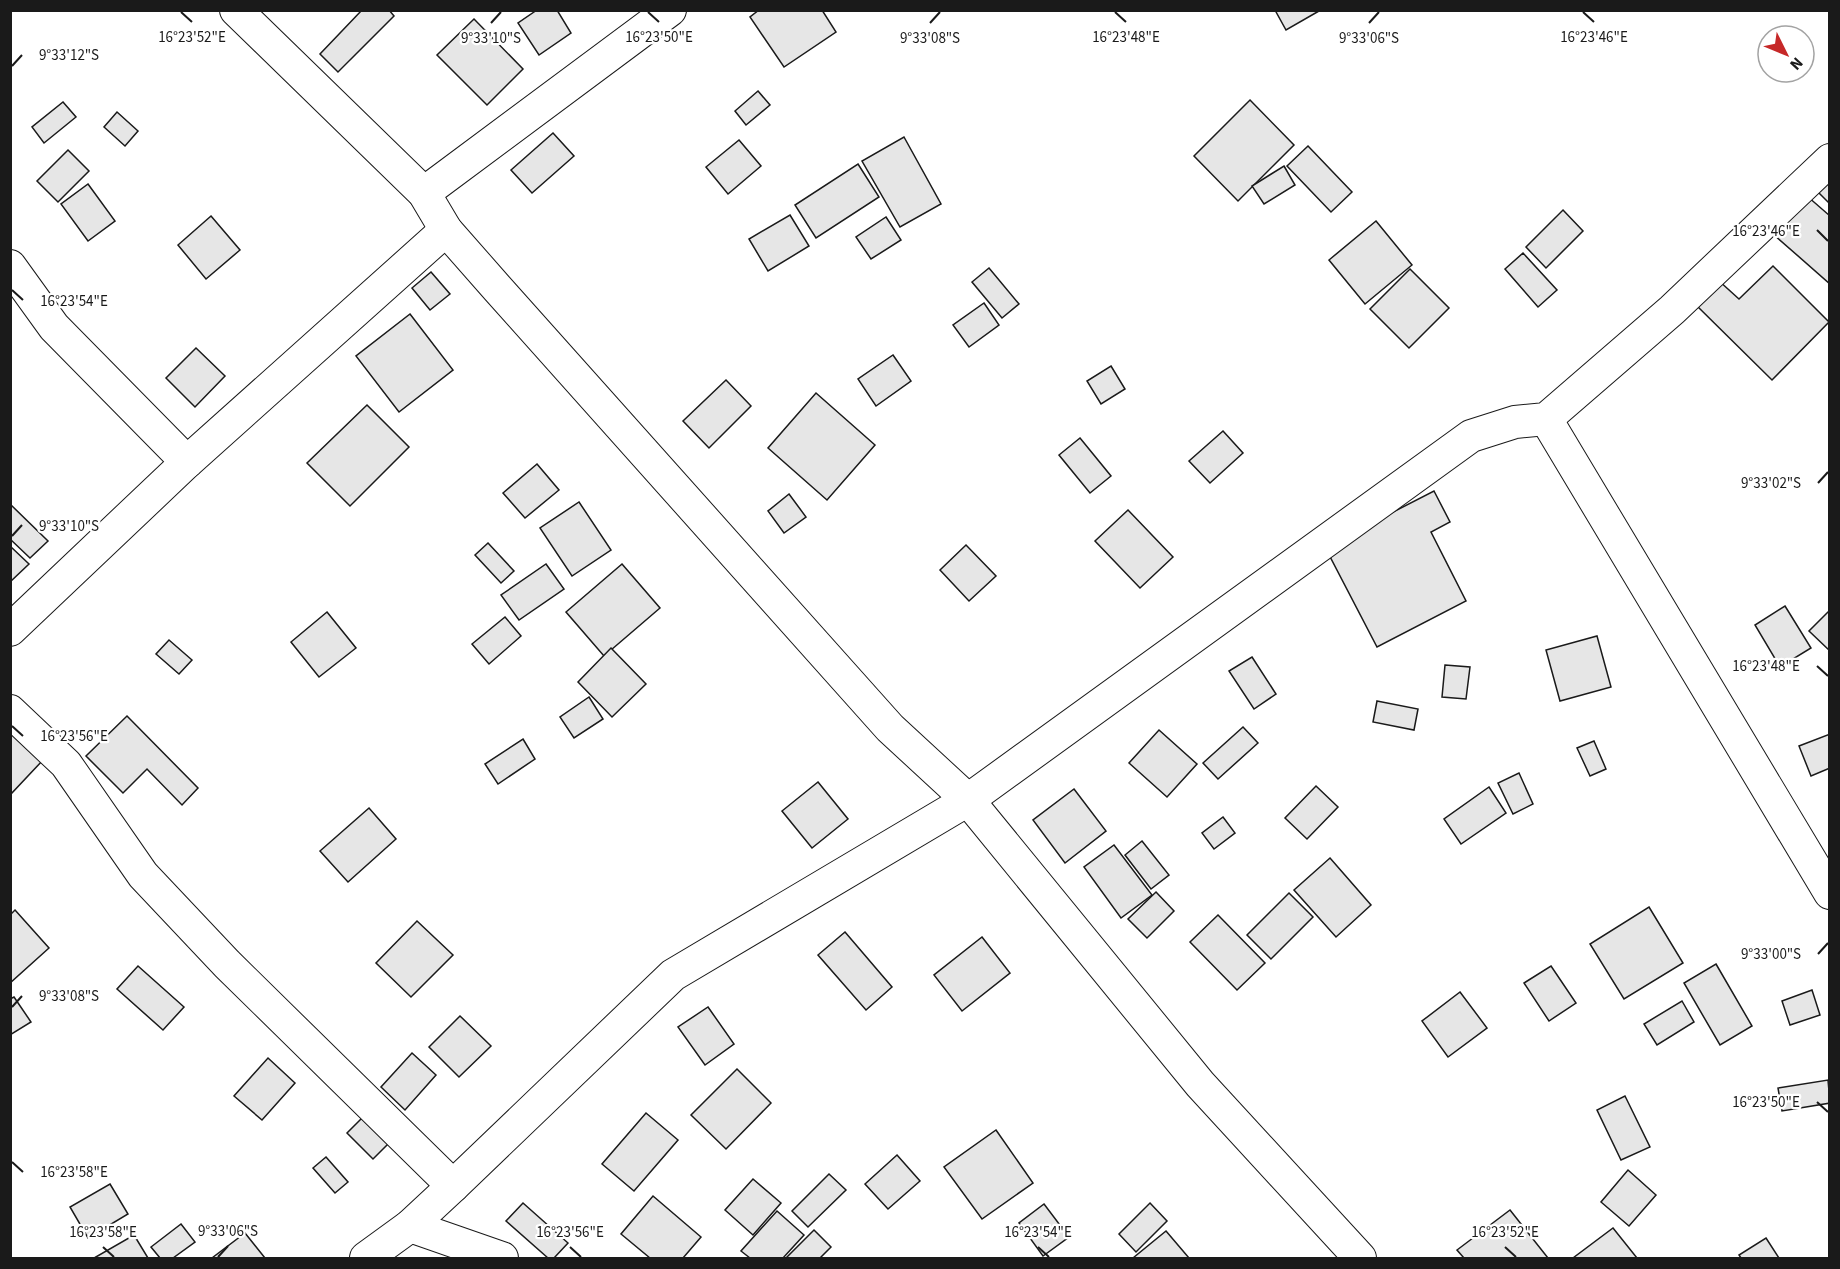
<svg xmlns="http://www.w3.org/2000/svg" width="1840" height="1269" viewBox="0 0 1840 1269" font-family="'Source Sans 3',sans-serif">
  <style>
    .building { fill: #e6e6e6; stroke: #1a1a1a; stroke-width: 1.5 }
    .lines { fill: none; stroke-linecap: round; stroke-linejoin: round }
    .street-casing { stroke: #1a1a1a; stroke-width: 34 }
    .street { stroke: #fff; stroke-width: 32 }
    .ticks { fill: none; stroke: #1a1a1a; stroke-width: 2 }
    .ticks-label { font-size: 15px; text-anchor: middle; fill: #1a1a1a; stroke: #fff; stroke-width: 4.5; stroke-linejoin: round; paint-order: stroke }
  </style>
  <rect width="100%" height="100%" fill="#fff"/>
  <g class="building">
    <path d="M362 10H389L394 16 338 72 320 54Z"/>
    <path d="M537 10H557L571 33 539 55 518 23Z"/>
    <path d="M759 10H822L836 32 784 67 750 17Z"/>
    <path d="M1275 10H1319V11L1286 30Z"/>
    <path d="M474 19 523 69 487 105 437 55Z"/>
    <path d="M758 91 770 105 746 125 735 111Z"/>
    <path d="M1250 100 1294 145 1238 201 1194 156Z"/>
    <path d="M63 102 76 117 44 143 32 127Z"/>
    <path d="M117 112 138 131 125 146 104 127Z"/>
    <path d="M553 133 574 156 532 193 511 170Z"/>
    <path d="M904 137 941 204 900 227 862 161Z"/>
    <path d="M739 140 761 166 728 194 706 167Z"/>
    <path d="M1308 146 1352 192 1331 212 1287 166Z"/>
    <path d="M68 150 89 171 58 202 37 181Z"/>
    <path d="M858 164 879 197 816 238 795 205Z"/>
    <path d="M1284 166 1295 185 1264 204 1252 186Z"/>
    <path d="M1830 170V204L1813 187Z"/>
    <path d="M88 184 115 221 88 241 61 204Z"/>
    <path d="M1807 196 1830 216V284L1773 234Z"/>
    <path d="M1563 210 1583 231 1546 268 1526 247Z"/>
    <path d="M790 215 809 246 768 271 749 239Z"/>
    <path d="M211 216 240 250 206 279 178 245Z"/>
    <path d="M886 217 901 240 871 259 856 237Z"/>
    <path d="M1376 221 1412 265 1365 304 1329 260Z"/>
    <path d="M1523 253 1557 290 1538 307 1505 269Z"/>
    <path d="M1773 266 1829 322 1772 380 1695 304 1718 280 1739 299Z"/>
    <path d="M989 268 1019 304 1002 318 972 282Z"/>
    <path d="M1410 269 1449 308 1409 348 1370 309Z"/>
    <path d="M431 272 450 294 430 310 412 288Z"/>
    <path d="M984 303 999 325 969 347 953 325Z"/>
    <path d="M410 314 453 370 399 412 356 356Z"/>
    <path d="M196 348 225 376 195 407 166 378Z"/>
    <path d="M893 355 911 381 876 406 858 379Z"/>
    <path d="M1111 366 1125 389 1101 404 1087 381Z"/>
    <path d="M726 380 751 406 709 448 683 421Z"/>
    <path d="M816 393 875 445 827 500 768 448Z"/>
    <path d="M367 405 409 447 350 506 307 463Z"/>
    <path d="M1223 431 1243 453 1210 483 1189 461Z"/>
    <path d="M1080 438 1111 476 1090 493 1059 455Z"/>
    <path d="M537 464 559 490 525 518 503 493Z"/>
    <path d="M1434 491 1450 522 1431 532 1466 601 1377 647 1325 547Z"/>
    <path d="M789 494 806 517 784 533 768 511Z"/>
    <path d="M579 502 611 550 572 576 540 528Z"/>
    <path d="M10 504 48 541 30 558 10 539Z"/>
    <path d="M1128 510 1173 557 1140 588 1095 541Z"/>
    <path d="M488 543 514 571 501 583 475 555Z"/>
    <path d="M966 545 996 576 969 601 940 570Z"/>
    <path d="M10 546 29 564 10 582Z"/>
    <path d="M546 564 564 589 519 620 501 595Z"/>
    <path d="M622 564 660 608 604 656 566 612Z"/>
    <path d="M1785 606 1811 648 1780 667 1755 625Z"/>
    <path d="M1830 610V651L1809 631Z"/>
    <path d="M327 612 356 648 319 677 291 642Z"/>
    <path d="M505 617 521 636 489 664 472 644Z"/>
    <path d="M1597 636 1611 687 1560 701 1546 650Z"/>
    <path d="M169 640 192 660 179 674 156 654Z"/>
    <path d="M611 648 646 684 612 717 578 682Z"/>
    <path d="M1252 657 1276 694 1254 709 1229 671Z"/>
    <path d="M1445 665 1470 667 1466 699 1442 697Z"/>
    <path d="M589 697 603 719 574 738 560 717Z"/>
    <path d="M1377 701 1418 709 1414 730 1373 722Z"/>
    <path d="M127 716 198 788 182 805 147 769 123 793 86 756Z"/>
    <path d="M1243 727 1258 743 1218 779 1203 763Z"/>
    <path d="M1159 730 1197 764 1167 797 1129 763Z"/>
    <path d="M10 731 43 760 10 795Z"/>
    <path d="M1830 734V768L1811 776 1799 746Z"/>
    <path d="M523 739 535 759 498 784 485 764Z"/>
    <path d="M1594 741 1606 769 1590 776 1577 748Z"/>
    <path d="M1519 773 1533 804 1513 814 1498 783Z"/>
    <path d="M818 782 848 819 812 848 782 811Z"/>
    <path d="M1316 786 1338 807 1307 839 1285 818Z"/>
    <path d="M1489 787 1506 813 1461 844 1444 819Z"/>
    <path d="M1074 789 1106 831 1065 863 1033 820Z"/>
    <path d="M369 808 396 839 348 882 320 851Z"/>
    <path d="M1223 817 1235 833 1214 849 1202 833Z"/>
    <path d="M1142 841 1169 875 1151 889 1125 855Z"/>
    <path d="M1114 845 1152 895 1121 918 1084 867Z"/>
    <path d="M1330 858 1371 905 1336 937 1294 890Z"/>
    <path d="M1156 892 1174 911 1147 938 1128 919Z"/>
    <path d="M1289 893 1313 917 1271 959 1247 935Z"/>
    <path d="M1649 907 1683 963 1624 999 1590 944Z"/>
    <path d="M15 910 49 948 10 983V915Z"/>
    <path d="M1218 915 1265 963 1237 990 1190 942Z"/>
    <path d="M417 921 453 955 411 997 376 963Z"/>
    <path d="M845 932 892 987 866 1010 818 955Z"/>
    <path d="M982 937 1010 973 962 1011 934 975Z"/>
    <path d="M1716 964 1752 1026 1720 1045 1684 983Z"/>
    <path d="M138 966 184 1007 163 1030 117 989Z"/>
    <path d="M1551 966 1576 1003 1549 1021 1524 983Z"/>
    <path d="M1812 990 1820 1015 1790 1025 1782 1001Z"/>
    <path d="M1460 992 1487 1028 1448 1057 1422 1021Z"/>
    <path d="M14 997 31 1022 10 1035V999Z"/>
    <path d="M1682 1001 1694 1022 1657 1045 1644 1024Z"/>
    <path d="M708 1007 734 1044 705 1065 678 1027Z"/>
    <path d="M460 1016 491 1046 459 1077 429 1047Z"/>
    <path d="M412 1053 436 1075 405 1110 381 1087Z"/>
    <path d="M268 1058 295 1083 262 1120 234 1096Z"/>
    <path d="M737 1069 771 1103 726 1149 691 1115Z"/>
    <path d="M1828 1080 1830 1103 1782 1111 1778 1088Z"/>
    <path d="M1625 1096 1650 1147 1621 1160 1597 1110Z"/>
    <path d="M646 1113 678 1140 634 1191 602 1164Z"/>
    <path d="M365 1115 391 1141 373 1159 347 1133Z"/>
    <path d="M996 1130 1033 1183 982 1219 944 1167Z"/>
    <path d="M897 1155 920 1181 888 1209 865 1184Z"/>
    <path d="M326 1157 348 1182 335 1193 313 1168Z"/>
    <path d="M1628 1170 1656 1195 1629 1226 1601 1202Z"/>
    <path d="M829 1174 846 1190 808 1227 792 1211Z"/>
    <path d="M753 1179 781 1203 753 1235 725 1210Z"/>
    <path d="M110 1184 128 1214 88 1238 70 1207Z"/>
    <path d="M653 1196 701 1237 683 1258H650L621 1234Z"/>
    <path d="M523 1203 568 1243 554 1258H548L506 1221Z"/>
    <path d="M1150 1203 1167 1221 1136 1252 1119 1234Z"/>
    <path d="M1044 1204 1069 1237 1043 1256 1019 1223Z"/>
    <path d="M1510 1210 1548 1258H1464L1457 1250Z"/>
    <path d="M777 1211 804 1235 783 1258H750L741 1251Z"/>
    <path d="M181 1224 195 1242 173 1258H160L151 1247Z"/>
    <path d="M1613 1228 1637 1258H1573Z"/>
    <path d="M814 1230 831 1247 820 1258H786Z"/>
    <path d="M1166 1231 1189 1258H1133Z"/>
    <path d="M245 1233 265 1258H212Z"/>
    <path d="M134 1235 148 1258H94Z"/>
    <path d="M1766 1238 1779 1258H1741L1739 1255Z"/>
  </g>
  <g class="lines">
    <g class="street-casing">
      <g id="street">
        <path d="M236 10 424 193 446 230 497 288 890 728 968 800 1200 1084 1360 1258"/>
        <path d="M424 193 670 10"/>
        <path d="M10 266 54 327 187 462"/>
        <path d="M1546 419 1830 893"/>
        <path d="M10 630 187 462 446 230"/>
        <path d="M10 711 66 764 143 875 227 964 453 1186"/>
        <path d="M410 1226 502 1258"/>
        <path d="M366 1258 410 1226 453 1186 673 975 968 800 1471 436 1515 422 1546 419 1672 310 1830 160"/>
      </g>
    </g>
    <use href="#street" class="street"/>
  </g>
  <path class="ticks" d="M181 12 192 22M648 12 659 22M1115 12 1126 22M1583 12 1594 22M491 23 501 12M930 23 940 12M1369 23 1379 12M12 66 22 55M1817 230 1828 241M12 290 23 300M1818 483 1828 472M12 536 22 525M1817 666 1828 676M12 726 23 736M1818 954 1828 943M12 1007 22 996M1817 1102 1828 1112M12 1162 23 1172M103 1247 114 1257M570 1247 581 1257M1038 1247 1049 1257M1505 1247 1516 1257M218 1257 228 1246"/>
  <g class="ticks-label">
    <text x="192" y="42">16°23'52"E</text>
    <text x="659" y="42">16°23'50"E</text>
    <text x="1126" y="42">16°23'48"E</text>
    <text x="1594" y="42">16°23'46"E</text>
    <text x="1369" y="43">9°33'06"S</text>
    <text x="491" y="43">9°33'10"S</text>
    <text x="930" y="43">9°33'08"S</text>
    <text x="69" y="60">9°33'12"S</text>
    <text x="1766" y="236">16°23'46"E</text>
    <text x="74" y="306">16°23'54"E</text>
    <text x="1771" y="488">9°33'02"S</text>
    <text x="69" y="531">9°33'10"S</text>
    <text x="1766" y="671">16°23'48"E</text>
    <text x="74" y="741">16°23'56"E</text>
    <text x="1771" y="959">9°33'00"S</text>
    <text x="69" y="1001">9°33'08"S</text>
    <text x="1766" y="1107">16°23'50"E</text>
    <text x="74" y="1177">16°23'58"E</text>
    <text x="228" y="1236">9°33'06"S</text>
    <text x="103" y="1237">16°23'58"E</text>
    <text x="570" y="1237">16°23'56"E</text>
    <text x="1038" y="1237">16°23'54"E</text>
    <text x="1505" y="1237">16°23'52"E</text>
  </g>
  <rect width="1840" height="1269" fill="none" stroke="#1a1a1a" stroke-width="24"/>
  <g transform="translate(1786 54) rotate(133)"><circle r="28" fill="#ffffff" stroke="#a3a3a3" stroke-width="1.5"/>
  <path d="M0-4.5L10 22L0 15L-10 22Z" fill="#c62828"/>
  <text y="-9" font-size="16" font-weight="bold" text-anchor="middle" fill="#1a1a1a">N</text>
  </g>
</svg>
